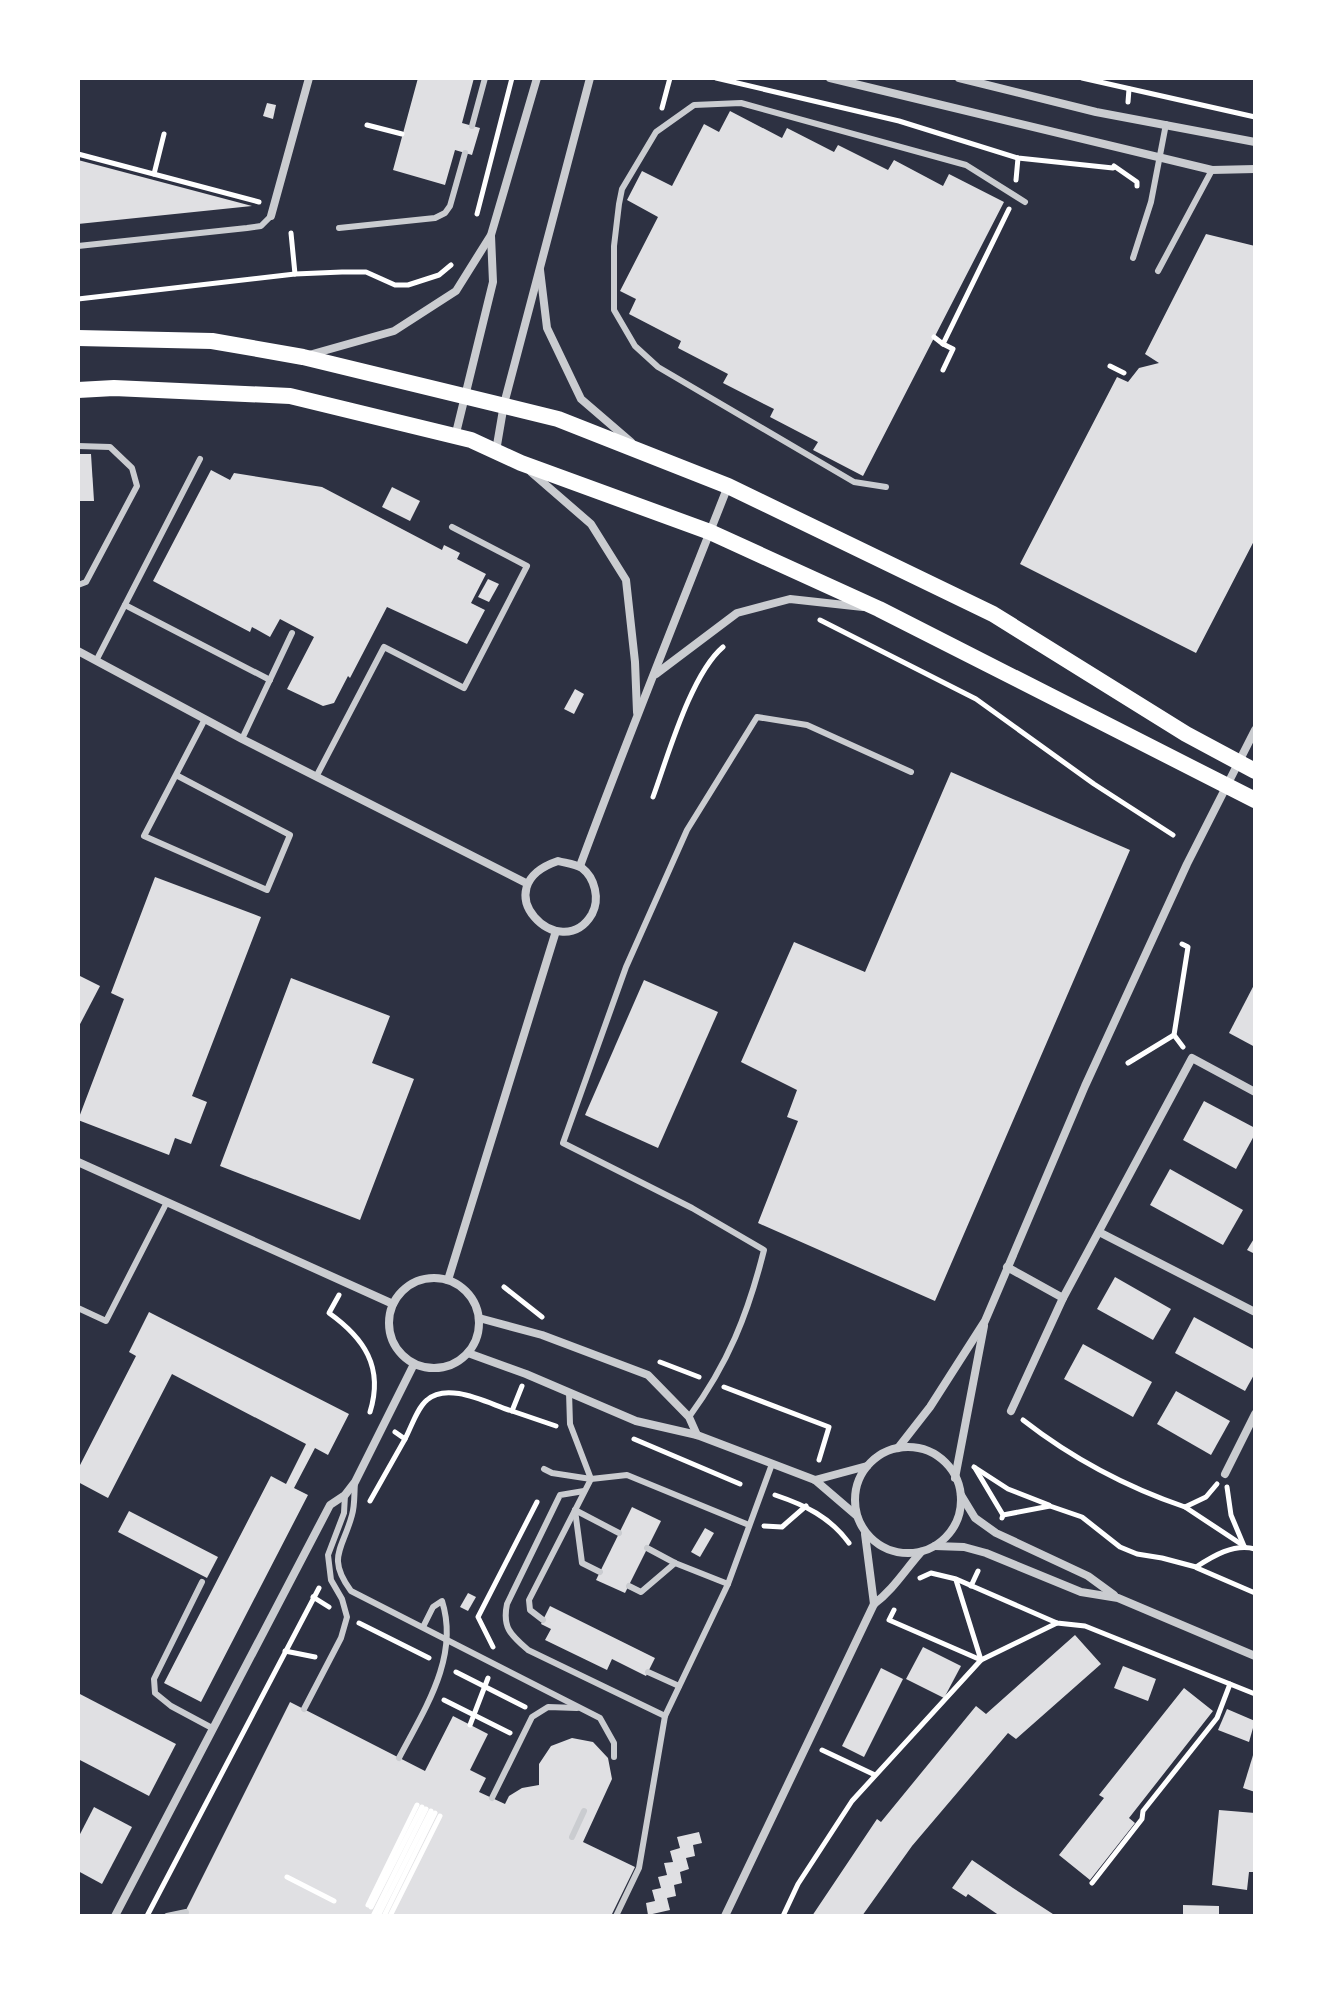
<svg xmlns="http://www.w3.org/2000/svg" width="1333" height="1994" viewBox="0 0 1333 1994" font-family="'Work Sans',sans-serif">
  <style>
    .building { fill: #e0e0e3 }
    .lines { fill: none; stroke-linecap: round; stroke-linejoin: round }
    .path { stroke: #fff; stroke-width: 5 }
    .service { stroke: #caccd0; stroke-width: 6 }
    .minor { stroke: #caccd0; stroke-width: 8 }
    .secondary { stroke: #fff; stroke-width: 16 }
  </style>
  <rect width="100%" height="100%" fill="#2d3142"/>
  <g class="building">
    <path d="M418 78H474L462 123 480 128 472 155 455 150 445 185 393 170Z"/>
    <path d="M267 103 276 105 273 119 263 116Z"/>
    <path d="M730 111 782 138 787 128 834 152 838 145 888 170 894 160 943 186 949 174 1004 202 863 476 813 450 818 442 770 417 774 409 723 383 728 374 678 348 681 341 629 314 636 299 620 291 658 217 627 200 642 171 672 186 704 124 719 132Z"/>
    <path d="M78 160 252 206 78 224Z"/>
    <path d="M1206 234 1255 246V539L1196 653 1020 564 1117 377 1128 382 1139 368 1159 363 1145 354Z"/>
    <path d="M78 454H91L94 501H78Z"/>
    <path d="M211 470 230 480 234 473 322 487 442 550 444 545 460 553 457 559 486 574 471 603 485 610 467 644 387 607 350 678 348 676 334 703 323 706 287 689 314 637 280 619 270 637 252 627 250 632 153 581Z"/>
    <path d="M392 487 420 501 410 521 382 507Z"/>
    <path d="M488 579 499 584 489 602 478 597Z"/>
    <path d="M575 689 584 694 574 714 564 709Z"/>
    <path d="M951 772 1130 850 935 1301 758 1223 798 1121 787 1117 797 1090 741 1062 794 942 865 972Z"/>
    <path d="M155 877 261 917 192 1096 207 1102 191 1144 175 1138 169 1155 78 1120 124 999 111 993Z"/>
    <path d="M78 975 100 986 78 1028Z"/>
    <path d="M291 978 390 1016 372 1063 414 1079 360 1220 220 1166Z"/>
    <path d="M644 980 718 1012 658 1148 585 1115Z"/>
    <path d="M1255 983V1047L1229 1033Z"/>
    <path d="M1204 1101 1255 1128V1134L1236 1169 1183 1140Z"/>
    <path d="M1170 1169 1243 1210 1223 1245 1150 1205Z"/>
    <path d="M1255 1237V1254L1247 1250Z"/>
    <path d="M1115 1277 1171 1309 1153 1340 1097 1309Z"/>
    <path d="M149 1312 349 1414 328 1455 315 1448 294 1488 308 1495 201 1702 164 1683 271 1476 286 1484 306 1444 172 1374 108 1498 78 1482V1469L136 1356 129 1352Z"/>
    <path d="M1194 1317 1255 1350V1373L1245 1391 1175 1353Z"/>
    <path d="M1083 1344 1152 1382 1133 1417 1064 1379Z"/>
    <path d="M1176 1391 1230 1421 1211 1455 1157 1424Z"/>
    <path d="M632 1507 661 1521 625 1593 596 1580Z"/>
    <path d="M129 1511 218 1557 207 1578 118 1532Z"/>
    <path d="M705 1528 714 1533 700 1557 691 1552Z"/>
    <path d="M468 1593 476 1597 468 1611 460 1607Z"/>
    <path d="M550 1606 655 1658 646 1676 612 1659 607 1670 545 1640 551 1629 541 1624Z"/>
    <path d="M1075 1635 1101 1664 1016 1739 1008 1733 912 1846 862 1916H812L877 1819 881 1822 976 1706 986 1714Z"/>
    <path d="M923 1647 961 1666 944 1698 906 1679Z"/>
    <path d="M1123 1666 1156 1679 1148 1701 1114 1688Z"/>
    <path d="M881 1668 903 1679 864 1757 842 1746Z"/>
    <path d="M1184 1688 1213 1711 1129 1818 1135 1823 1090 1880 1059 1855 1104 1798 1099 1795Z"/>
    <path d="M78 1693 176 1744 149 1796 78 1759Z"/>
    <path d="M290 1702 425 1771 453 1716 488 1734 470 1770 486 1778 479 1792 505 1804 509 1796 522 1788 539 1785V1764L551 1746 572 1738 593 1742 608 1758 612 1779 583 1842 635 1867 611 1916H183Z"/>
    <path d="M1227 1709 1255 1721 1249 1742 1218 1730Z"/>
    <path d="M1254 1752H1255V1792L1243 1788Z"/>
    <path d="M94 1807 132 1827 102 1884 78 1871V1838Z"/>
    <path d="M1219 1810 1255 1813 1253 1841H1255V1872H1249L1247 1890 1212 1885Z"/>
    <path d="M699 1832 702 1843 693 1845 695 1856 686 1858 689 1869 680 1872 682 1883 674 1885 676 1896 667 1898 670 1910 648 1915 646 1903 655 1901 652 1890 661 1888 658 1877 667 1875 664 1863 673 1862 670 1851 680 1848 677 1837Z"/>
    <path d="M972 1860 1013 1888 1056 1916H1000L968 1894 966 1897 952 1888Z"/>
    <path d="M1183 1905 1219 1906V1916H1183Z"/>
  </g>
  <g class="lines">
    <g class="path">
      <path d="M716 78 899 121 1018 158 1113 168"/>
      <path d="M1082 78 1255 117"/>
      <path d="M1128 102 1129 89"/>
      <path d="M662 108 670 78"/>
      <path d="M367 125 402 134"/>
      <path d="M78 154 259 202"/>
      <path d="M1114 166 1137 182V186"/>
      <path d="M154 174 164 134"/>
      <path d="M1016 180 1018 158"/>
      <path d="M477 214 512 78"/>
      <path d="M291 233 295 274"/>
      <path d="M78 299 295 274 342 272H366L395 285H408L439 275 451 265"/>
      <path d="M934 337 943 344 1009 209"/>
      <path d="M943 344 953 349 943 370"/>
      <path d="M1110 366 1124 373"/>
      <path d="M820 620 976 699 1094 784 1173 835"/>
      <path d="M653 797C668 756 691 674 723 647"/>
      <path d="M1182 944 1188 947 1174 1035 1183 1047"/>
      <path d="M1128 1063 1174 1035"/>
      <path d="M504 1287 542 1317"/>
      <path d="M339 1295 329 1313C364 1338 384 1367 370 1412"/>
      <path d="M660 1362 699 1377"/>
      <path d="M522 1386 512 1411 556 1426"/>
      <path d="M724 1387 829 1427 819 1460"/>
      <path d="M1023 1420C1073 1459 1126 1487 1185 1507L1206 1497 1217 1484"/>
      <path d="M395 1432 405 1439C411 1428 417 1408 427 1400 448 1381 489 1404 512 1411"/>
      <path d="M634 1439 740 1484"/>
      <path d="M974 1467 1008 1489 1049 1505"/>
      <path d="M975 1468 1003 1515 1002 1518"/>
      <path d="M1227 1487 1231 1515 1244 1546"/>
      <path d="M775 1495C805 1505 830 1517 849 1543"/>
      <path d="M370 1501 405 1439"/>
      <path d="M1185 1507 1244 1546"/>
      <path d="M1003 1515 1050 1506 1082 1517 1120 1547 1137 1554 1162 1558 1196 1567C1213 1556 1234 1543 1255 1549"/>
      <path d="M764 1526 782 1527 806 1506"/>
      <path d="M1197 1568 1255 1593"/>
      <path d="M920 1578 931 1573 956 1579 1057 1623 1085 1626 1255 1694"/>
      <path d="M956 1580 981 1660 1057 1623"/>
      <path d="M971 1586 978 1571"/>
      <path d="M313 1597 329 1607"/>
      <path d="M359 1623 429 1658"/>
      <path d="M493 1647 478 1617 537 1502"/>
      <path d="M285 1651 315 1657"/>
      <path d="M456 1672 525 1707"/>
      <path d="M444 1700 510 1733"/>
      <path d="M470 1725 488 1678"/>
      <path d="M822 1750 875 1775"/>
      <path d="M287 1877 334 1901"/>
      <path d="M1092 1883 1142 1819 1143 1811 1217 1718 1230 1684"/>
      <path d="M368 1905 417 1805"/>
      <path d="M371 1907 422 1807"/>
      <path d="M385 1914 435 1813"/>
      <path d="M147 1916 319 1588"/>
      <path d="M373 1916 426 1809"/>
      <path d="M378 1916 431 1811"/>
      <path d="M390 1916 440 1816"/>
      <path d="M783 1916 798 1884 852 1801 981 1660 889 1620 894 1610"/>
    </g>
    <g class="service">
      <path d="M472 126 485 78"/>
      <path d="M339 228 435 218 445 213 450 206 465 153"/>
      <path d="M78 246 247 228 261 226 271 216"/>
      <path d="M1133 258 1151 202 1166 124"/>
      <path d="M1158 271 1212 170"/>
      <path d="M78 446 110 447 132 468 137 486 86 582 78 585"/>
      <path d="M886 487 854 482 658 367 635 346 614 310V246L619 204 622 189 656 132 694 105 741 103 966 165 1025 202"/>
      <path d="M125 605 270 680"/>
      <path d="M96 661 200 459"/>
      <path d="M242 739 292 633"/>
      <path d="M176 775 290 835 267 890 144 836 205 719"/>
      <path d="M316 777 384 647 464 688 527 566 452 527"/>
      <path d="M78 1308 106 1321 167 1202"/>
      <path d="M689 1417C728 1364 748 1314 764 1250L692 1208 563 1143 626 967 687 830 757 717 807 725 911 772"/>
      <path d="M544 1469 552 1473 591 1479 627 1475 749 1525"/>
      <path d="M355 1483C354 1494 355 1505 352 1515 343 1549 326 1557 351 1591L600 1718 614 1743V1757"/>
      <path d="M584 1491 560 1495 507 1604C502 1628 511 1635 528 1650L665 1716"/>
      <path d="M575 1510 582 1563 600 1572"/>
      <path d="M575 1510 619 1533"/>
      <path d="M647 1548 675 1563 728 1584"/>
      <path d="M202 1582 154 1679 155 1693 171 1706 212 1728"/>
      <path d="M629 1586 641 1592 675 1563"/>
      <path d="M543 1620 530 1610 529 1600 591 1479 570 1424 569 1392"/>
      <path d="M648 1672 679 1686"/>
      <path d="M304 1709 341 1638 347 1617 342 1599 331 1580 328 1555 344 1513 345 1495"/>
      <path d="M399 1758C424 1710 460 1657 442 1601L433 1607 423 1627"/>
      <path d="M492 1798 532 1717 548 1707 577 1708"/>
      <path d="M572 1837 584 1811"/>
      <path d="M167 1916 186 1912"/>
      <path d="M616 1916 639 1868 665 1716 728 1584 772 1464"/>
    </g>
    <g class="minor">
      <path d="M830 78 1212 170 1255 169"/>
      <path d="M959 78 1096 112 1255 142"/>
      <path d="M271 216 309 78"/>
      <path d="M540 270 547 328 581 399 631 442"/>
      <path d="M309 355 394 331 456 291 491 235 537 78"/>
      <path d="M455 437 493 282 491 236"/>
      <path d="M496 451 504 404 590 78"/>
      <path d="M531 472 591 524 626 580 635 662 637 712"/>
      <path d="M78 651 242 739 526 883"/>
      <path d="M656 674 737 613 790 599 863 607"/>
      <path d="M558 861C565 863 575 864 582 868 595 878 600 899 592 914 561 967 481 887 558 861Z"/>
      <path d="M580 866C627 739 678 613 728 486"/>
      <path d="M78 1162 393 1304"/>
      <path d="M1099 1232 1255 1312"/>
      <path d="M1007 1267 1063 1298 1192 1058 1255 1092"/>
      <circle cx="434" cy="1323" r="45"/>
      <path d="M448 1280 556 931"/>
      <path d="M479 1318 542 1335 648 1375 689 1417 697 1435"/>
      <path d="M468 1353 526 1374 636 1421 697 1435 815 1480 857 1516"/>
      <path d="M1011 1411 1063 1298"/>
      <circle cx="908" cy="1500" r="53"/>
      <path d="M898 1448 930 1407 985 1321 1085 1086 1187 864 1255 730"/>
      <path d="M1225 1474 1255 1414"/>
      <path d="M955 1478 984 1326"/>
      <path d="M815 1480 867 1466"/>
      <path d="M961 1495 975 1518 996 1533 1088 1576 1114 1595"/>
      <path d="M865 1534 874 1604"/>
      <path d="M935 1546 964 1547 986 1553 1081 1592 1118 1598 1255 1656"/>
      <path d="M115 1916 330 1505 345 1495 355 1482 414 1364"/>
      <path d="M725 1916 874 1604C893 1590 905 1570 921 1552"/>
    </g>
    <g class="secondary">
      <path d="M78 338 212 341 303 357 558 419 728 486 993 614 1186 734 1255 771"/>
      <path d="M78 390 114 388 290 396 471 440 521 463 710 532 879 609 1255 800"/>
    </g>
  </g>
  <rect width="1333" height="1994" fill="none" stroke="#ffffff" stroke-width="160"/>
</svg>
